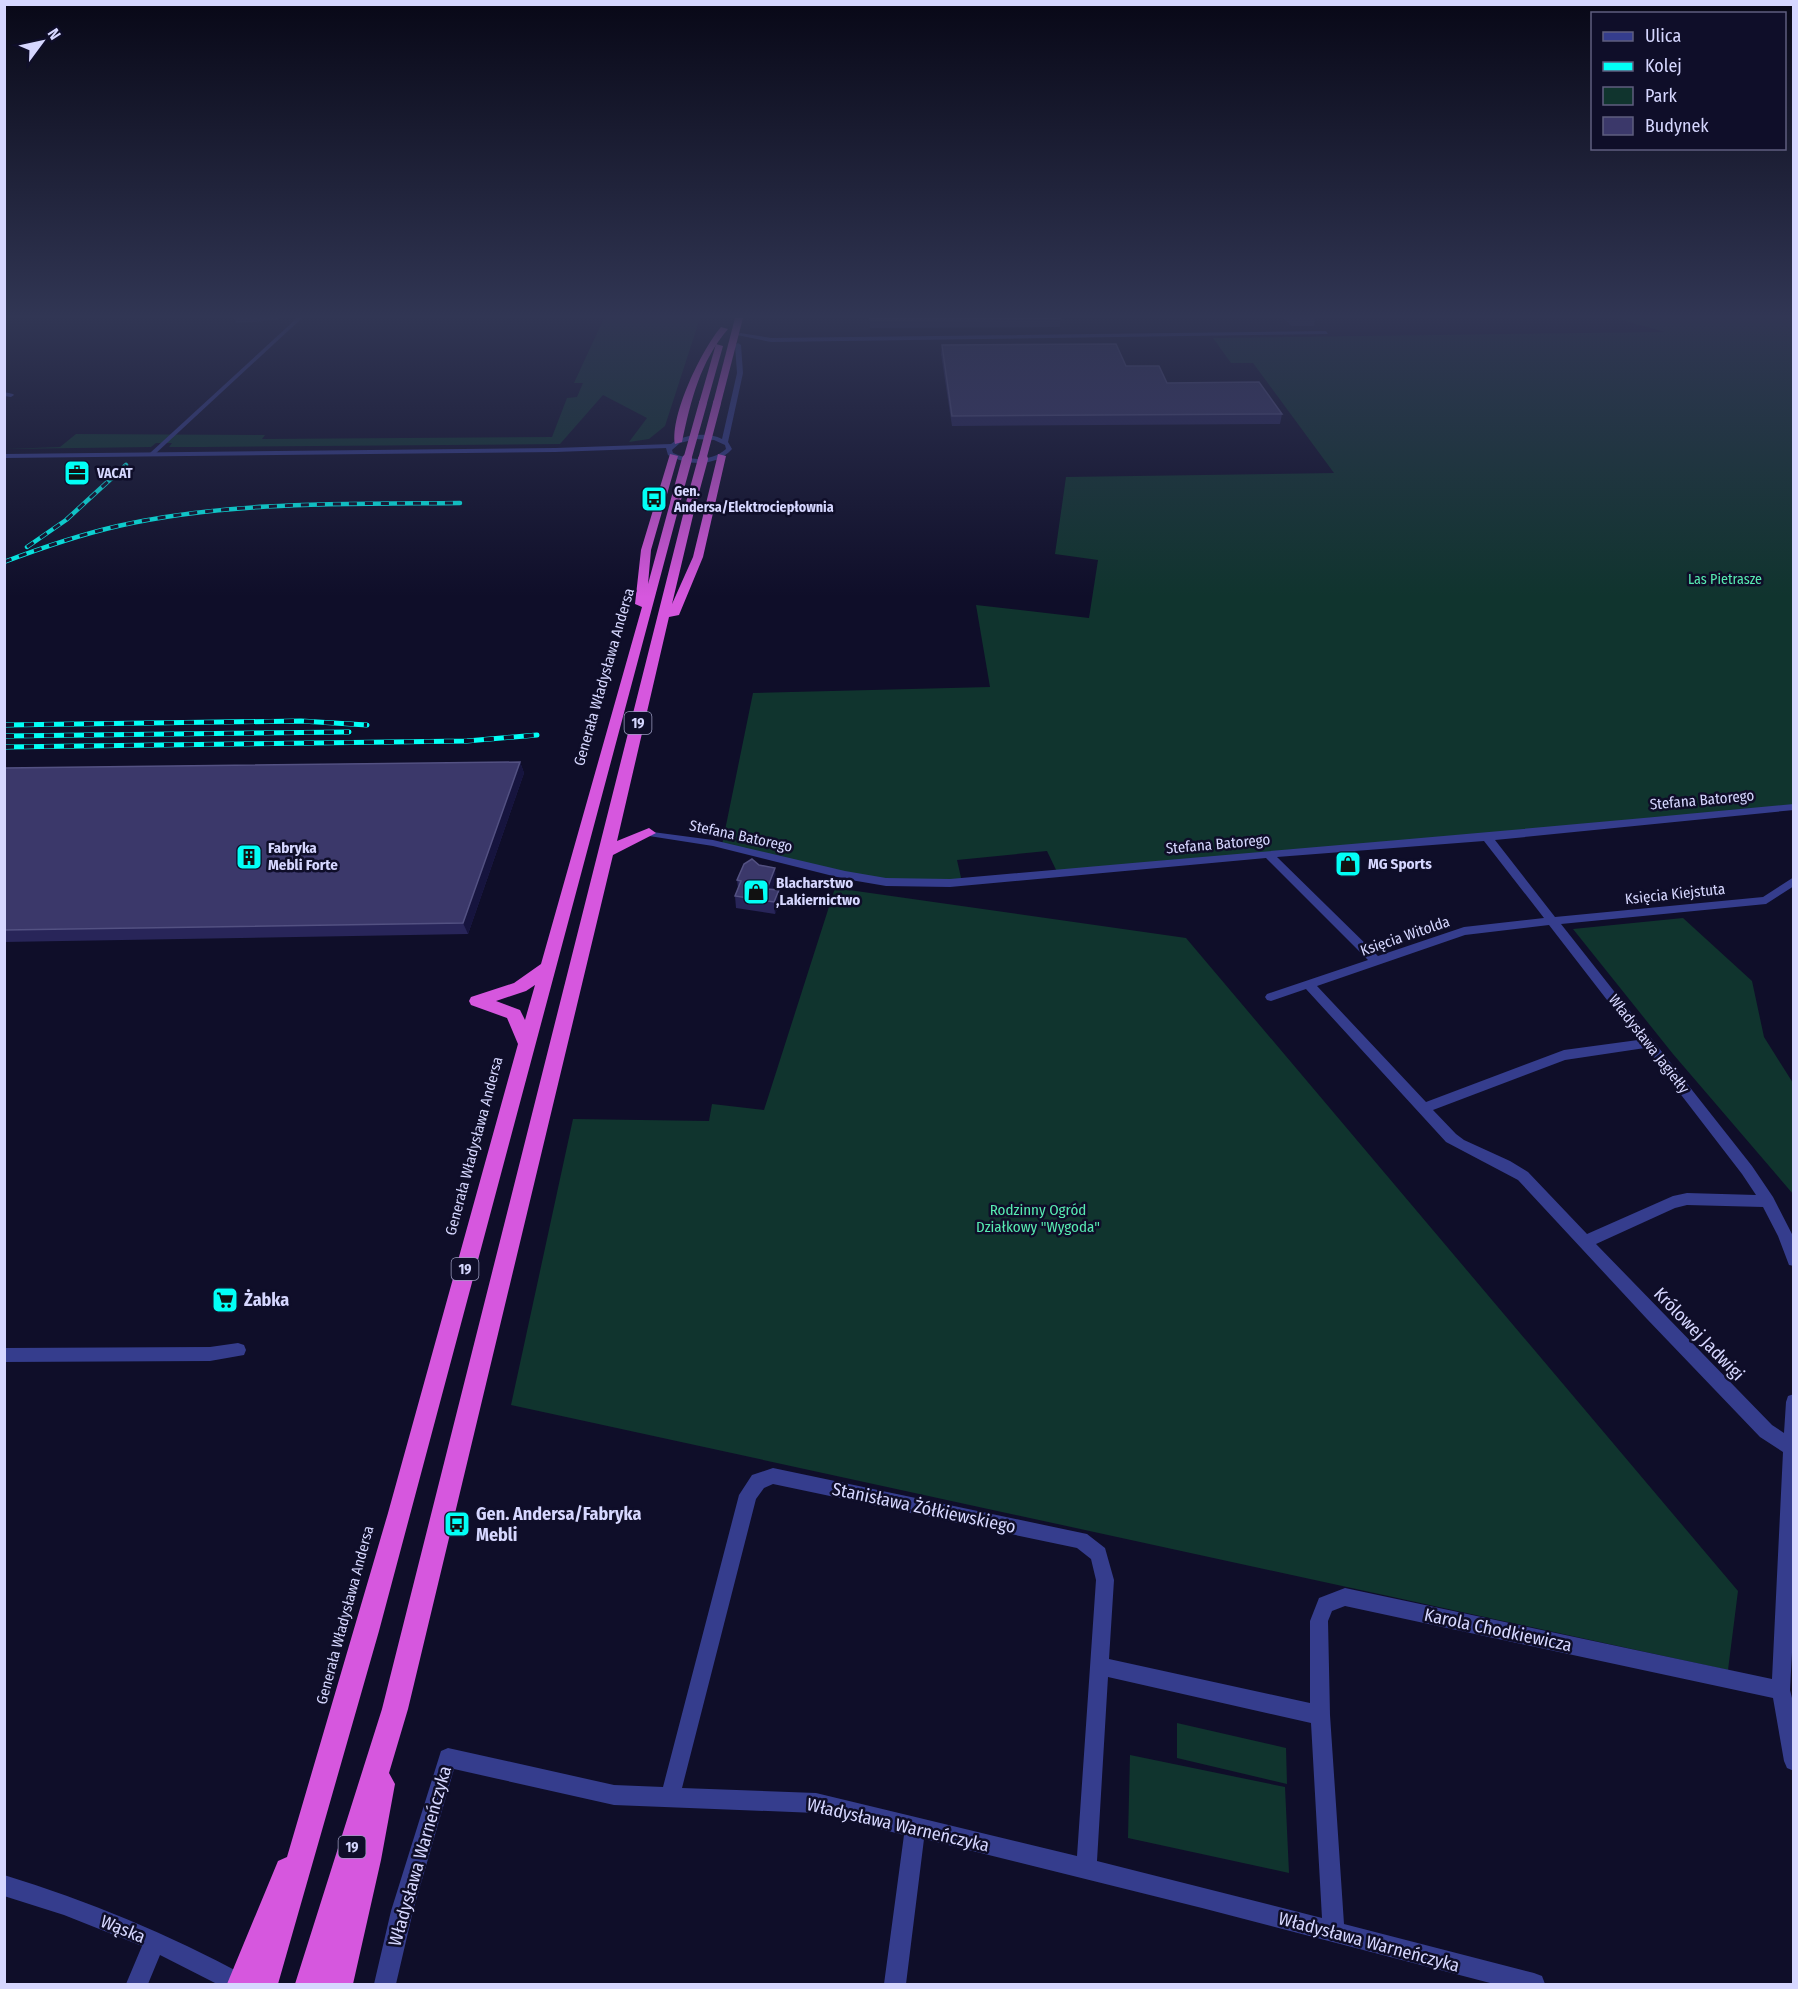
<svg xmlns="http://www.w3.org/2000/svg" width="1798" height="1989" viewBox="0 0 1798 1989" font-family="'Fira Sans Condensed',sans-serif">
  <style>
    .green { fill: #10342e }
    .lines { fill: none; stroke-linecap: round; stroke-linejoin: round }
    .minor { fill: #353d8d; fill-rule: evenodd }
    .tertiary { fill: #353d8d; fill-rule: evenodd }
    .trunk { fill: #d657de; fill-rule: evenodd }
    .rail-far1-casing { stroke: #02fff6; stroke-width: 4.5 }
    .rail-casing { stroke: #02fff6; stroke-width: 5 }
    .rail-far1 { stroke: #0f0e29; stroke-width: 3; stroke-dasharray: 8; stroke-linecap: butt }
    .rail { stroke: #0f0e29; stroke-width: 4; stroke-dasharray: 10; stroke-linecap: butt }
    .trunk-bridge-far1 { stroke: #d657de; stroke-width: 8 }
    .trunk-bridge { stroke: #d657de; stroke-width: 10 }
    .wall { fill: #282559 }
    .shaded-wall { fill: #16143e }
    .building { fill: #3b386a; stroke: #535182; stroke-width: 1.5 }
    .labels { text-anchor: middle; stroke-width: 5; stroke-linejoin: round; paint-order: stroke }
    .far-poi-label { font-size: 14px; font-weight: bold; fill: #d6d7ff; stroke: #0f0e29; text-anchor: start }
    .far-park-label { font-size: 14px; fill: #57eab1; stroke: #0f0e29 }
    .shield { fill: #0f0e29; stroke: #9a9bbf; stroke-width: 1.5 }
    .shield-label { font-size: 14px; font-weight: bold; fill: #d6d7ff }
    .street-label { font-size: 15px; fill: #d6d7ff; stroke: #0f0e29 }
    .poi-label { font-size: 15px; font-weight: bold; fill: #d6d7ff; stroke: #0f0e29; text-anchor: start }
    .park-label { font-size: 15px; fill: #57eab1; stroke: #0f0e29 }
    .near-poi-label { font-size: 18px; font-weight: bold; fill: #d6d7ff; stroke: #0f0e29; text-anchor: start }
    .near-street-label { font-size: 18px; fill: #d6d7ff; stroke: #0f0e29 }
  </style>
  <rect width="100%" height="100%" fill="#0f0e29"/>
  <g class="green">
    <path d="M604 318H700L665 426 649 439 629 442 647 418 603 395 560 444 202 447H169L172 443H156L151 447 5 449 60 447 76 434 265 435 262 439 552 437 567 398 577 397 583 383H574Z"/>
    <path d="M1615 318H1793V807L1058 874 1047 851 957 860 962 882 886 881 722 845 753 693 990 687 976 605 1089 618 1098 560 1055 554 1066 477 1334 473 1253 363H1231L1213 338 1665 332Z"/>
    <path d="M835 888 1186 938 1738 1591 1728 1670 511 1405 573 1119 709 1121 712 1104 764 1110Z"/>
    <path d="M1683 918 1752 981 1764 1037 1793 1083V1194L1673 1054 1573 929Z"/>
    <path d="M1177 1723 1286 1748 1287 1784 1177 1758Z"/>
    <path d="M1130 1755 1285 1787 1289 1873 1128 1838Z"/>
  </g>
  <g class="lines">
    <g class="minor">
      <path d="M297 318H302L154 455H150V453Z"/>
      <path d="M1326 331 1328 334 771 342 737 335 740 333 771 338Z"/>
      <path d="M4 392 13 394 14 395 11 397 4 396Z"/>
      <path d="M1794 804V810L1495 840 1555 917 1763 897 1794 877V886L1766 904 1561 924 1752 1166 1773 1197 1793 1236 1794 1266 1789 1265 1778 1236 1763 1207 1687 1205 1675 1208 1596 1244 1772 1425 1784 1433 1786 1402 1788 1396 1794 1394V1615L1790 1690 1794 1706V1771L1787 1768 1784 1761 1773 1698 1345 1606 1332 1611 1328 1621 1330 1715 1344 1924 1534 1973 1542 1976 1545 1984H1494L1202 1908 924 1839 906 1984H884L904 1835 816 1813 614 1805 454 1769 413 1911 396 1984H374L391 1911 441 1751 448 1748 614 1785 663 1787 739 1495 752 1475 773 1468 1087 1534 1105 1548 1114 1580 1109 1659 1310 1703V1621L1319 1598 1345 1588 1772 1679 1783 1452 1760 1437 1647 1319 1518 1180 1446 1142 1306 989 1271 1001 1267 1000 1265 997 1267 994 1368 960 1266 858 950 887 886 886 845 879 713 846 649 836 644 833 645 831 713 840 845 871 886 878 950 879C1231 854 1512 831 1794 804ZM1484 841 1544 918 1464 927 1378 956 1277 857ZM1549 925 1638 1040 1564 1050 1426 1102 1317 986 1465 935ZM1645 1048 1742 1174 1756 1195 1687 1193 1673 1196 1587 1234 1528 1172 1510 1161 1464 1140 1456 1134 1433 1110 1565 1060ZM773 1484 1077 1548 1091 1559 1096 1580 1077 1856 816 1793 682 1788 756 1499 764 1488ZM1108 1677 1311 1723 1322 1918 1097 1861Z"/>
      <path d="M238 1343 244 1345 246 1350 244 1355 210 1361 4 1362V1348L210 1347Z"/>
      <path d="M4 1875C88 1901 169 1934 246 1976L249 1984H217L160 1955 148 1984H126L142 1946 64 1915 4 1896Z"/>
    </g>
    <path class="tertiary" d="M738 343 741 345 743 373 728 442 732 449C716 467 688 466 668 455L666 448 555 452 4 458V454L555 448 671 444C684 434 708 432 722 439L737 373 735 345ZM696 439 714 440 725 445 726 449C711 462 690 461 673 453L672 450 680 443Z"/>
    <g class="trunk">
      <path d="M735 318H743L721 403 717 406 713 403Z"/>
      <path d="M721 327 728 329C700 362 691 400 682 442L675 444C670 415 702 349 721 327Z"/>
      <path d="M716 344 723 346 707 403 703 406 699 403Z"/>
      <path d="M670 454 678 456 651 550 648 584 670 503 675 500 680 503 379 1631 278 1984H227L278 1861 287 1857 388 1513 518 1044 507 1018 471 1005 469 1001 471 997 514 983 541 964 642 607 635 604 641 550ZM535 985 525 1020 520 1010 496 1001 526 991Z"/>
      <path d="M718 454 726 456 703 557 679 615 669 617 617 841 649 828 656 833 613 855 408 1709 389 1773 395 1784 381 1860 353 1984H295L382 1709 686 503 691 500 696 503 672 604 693 557Z"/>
    </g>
    <g class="rail-far1-casing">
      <g id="rail-far1">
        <path d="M27 547 66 520 126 465"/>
        <path d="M4 562C41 548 79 535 118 526 229 501 346 504 460 503"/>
      </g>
    </g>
    <g class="rail-casing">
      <g id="rail">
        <path d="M4 725 301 721 367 725"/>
        <path d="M4 736 349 732"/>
        <path d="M4 747 467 741 537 735"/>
      </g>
    </g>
    <use href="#rail-far1" class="rail-far1"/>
    <use href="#rail" class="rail"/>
    <g class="trunk-bridge-far1">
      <path d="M687 460 703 403"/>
      <path d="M702 460 717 403"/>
    </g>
    <g class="trunk-bridge">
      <path d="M675 503 687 459"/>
      <path d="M691 503 703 459"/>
    </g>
  </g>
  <g class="wall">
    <path d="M234 318H280L278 320 236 323Z"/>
    <path d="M870 318H1060V327L870 328Z"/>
    <path d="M1284 318H1315L1314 326H1291Z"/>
    <path d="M942 345 1126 366 1167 383 1282 414 1280 424 952 426 941 354Z"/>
    <path d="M520 762 524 773 468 934 4 942V768Z"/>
    <path d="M776 879 772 889 779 890 780 902 775 914 736 908 735 896 738 888 737 880Z"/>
  </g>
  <g class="shaded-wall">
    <path d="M520 762 524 773 468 934 463 923Z"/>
    <path d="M775 868 776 879 768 900 767 889Z"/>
    <path d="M779 890 780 902 775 914 774 902Z"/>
  </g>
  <g class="building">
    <path d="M870 318H1060L1061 319 870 320Z"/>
    <path d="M1116 344 1126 366H1159L1167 383 1259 382 1282 414 952 416 942 345Z"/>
    <path d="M520 762 463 923 4 930V768Z"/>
    <path d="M752 859 759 865 775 868 767 889 779 890 774 902 735 896 741 881 737 880 744 864Z"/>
  </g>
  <linearGradient id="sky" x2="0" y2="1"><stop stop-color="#080817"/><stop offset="0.53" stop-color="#313654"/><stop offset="1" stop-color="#313654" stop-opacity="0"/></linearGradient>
  <rect width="1798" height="597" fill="url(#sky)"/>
  <defs>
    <g id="office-square" transform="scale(1.35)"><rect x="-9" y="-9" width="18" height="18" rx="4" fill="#02fff6" stroke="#0f0e29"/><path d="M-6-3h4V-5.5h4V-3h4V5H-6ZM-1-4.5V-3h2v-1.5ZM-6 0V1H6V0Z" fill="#111"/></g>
    <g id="bus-square" transform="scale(1.35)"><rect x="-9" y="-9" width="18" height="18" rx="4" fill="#02fff6" stroke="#0f0e29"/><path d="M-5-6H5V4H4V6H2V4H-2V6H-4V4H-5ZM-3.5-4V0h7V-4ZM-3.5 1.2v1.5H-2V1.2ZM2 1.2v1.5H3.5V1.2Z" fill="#111"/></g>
    <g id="building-square" transform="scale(1.35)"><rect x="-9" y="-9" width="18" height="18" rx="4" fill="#02fff6" stroke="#0f0e29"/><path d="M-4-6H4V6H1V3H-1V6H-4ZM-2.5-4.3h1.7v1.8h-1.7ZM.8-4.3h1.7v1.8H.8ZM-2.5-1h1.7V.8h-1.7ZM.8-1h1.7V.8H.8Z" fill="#111"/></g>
    <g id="shop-square" transform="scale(1.35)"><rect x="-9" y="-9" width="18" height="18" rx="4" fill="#02fff6" stroke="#0f0e29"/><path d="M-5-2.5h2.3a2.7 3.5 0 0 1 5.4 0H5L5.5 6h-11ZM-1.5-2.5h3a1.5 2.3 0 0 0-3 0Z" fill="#111"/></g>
    <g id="supermarket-square" transform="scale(1.35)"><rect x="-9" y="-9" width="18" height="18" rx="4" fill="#02fff6" stroke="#0f0e29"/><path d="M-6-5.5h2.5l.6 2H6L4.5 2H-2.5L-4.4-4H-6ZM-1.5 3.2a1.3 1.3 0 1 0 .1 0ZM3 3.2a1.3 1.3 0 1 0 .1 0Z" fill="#111"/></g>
  </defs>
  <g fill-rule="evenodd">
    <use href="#office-square" x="77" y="473"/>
    <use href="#bus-square" x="654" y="499"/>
    <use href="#building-square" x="249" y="857"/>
    <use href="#shop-square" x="1348" y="864"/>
    <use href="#shop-square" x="756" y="892"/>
    <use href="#supermarket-square" x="225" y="1300"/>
    <use href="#bus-square" x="457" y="1524"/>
  </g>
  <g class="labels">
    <g class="far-poi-label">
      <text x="97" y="478">VACAT</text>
      <text x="674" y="496">Gen.<tspan x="674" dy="16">Andersa/Elektrociepłownia</tspan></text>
    </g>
    <g class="far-park-label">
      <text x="1725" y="584">Las Pietrasze</text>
    </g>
    <g class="shield">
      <rect x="624.5" y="712" width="27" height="22" rx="4.5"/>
      <rect x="451.5" y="1258" width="27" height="22" rx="4.5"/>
      <rect x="338.5" y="1836" width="27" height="22" rx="4.5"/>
    </g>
    <g class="shield-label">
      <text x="638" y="728">19</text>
      <text x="465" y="1274">19</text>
      <text x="352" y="1852">19</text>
    </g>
    <g class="street-label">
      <text transform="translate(604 677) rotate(-74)" y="5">Generała Władysława Andersa</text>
      <text transform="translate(1702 800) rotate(-5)" y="5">Stefana Batorego</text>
      <text transform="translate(741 836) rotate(12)" y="5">Stefana Batorego</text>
      <text transform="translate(1218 844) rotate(-5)" y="5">Stefana Batorego</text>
      <text transform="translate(1675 894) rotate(-6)" y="5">Księcia Kiejstuta</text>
      <text transform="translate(1405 936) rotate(-19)" y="5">Księcia Witolda</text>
      <text transform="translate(1649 1044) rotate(52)" y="5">Władysława Jagiełły</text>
      <text transform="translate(474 1146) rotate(-75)" y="5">Generała Władysława Andersa</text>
      <text transform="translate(345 1615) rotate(-75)" y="5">Generała Władysława Andersa</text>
    </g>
    <g class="poi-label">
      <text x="268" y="853">Fabryka<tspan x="268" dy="17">Mebli Forte</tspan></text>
      <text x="1368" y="869">MG Sports</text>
      <text x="776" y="888">Blacharstwo<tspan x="776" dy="17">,Lakiernictwo</tspan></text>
    </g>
    <g class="park-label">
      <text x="1038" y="1215">Rodzinny Ogród<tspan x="1038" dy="17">Działkowy "Wygoda"</tspan></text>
    </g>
    <g class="near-poi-label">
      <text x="244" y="1306">Żabka</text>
      <text x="476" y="1520">Gen. Andersa/Fabryka<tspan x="476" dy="21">Mebli</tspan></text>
    </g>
    <g class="near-street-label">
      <text transform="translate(1699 1334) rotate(46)" y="6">Królowej Jadwigi</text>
      <text transform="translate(924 1508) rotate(12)" y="6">Stanisława Żółkiewskiego</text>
      <text transform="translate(1498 1630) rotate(12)" y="6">Karola Chodkiewicza</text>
      <text transform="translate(898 1825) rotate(13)" y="6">Władysława Warneńczyka</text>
      <text transform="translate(420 1856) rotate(-74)" y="6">Władysława Warneńczyka</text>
      <text transform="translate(123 1929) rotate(22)" y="6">Wąska</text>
      <text transform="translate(1369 1942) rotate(15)" y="6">Władysława Warneńczyka</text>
    </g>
  </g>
  <rect width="1798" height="1989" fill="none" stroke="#d6d7ff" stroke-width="12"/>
  <rect x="1591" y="12" width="195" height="138" fill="#0f0e29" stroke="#5f5e7f" stroke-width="1.5"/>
  <rect x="1603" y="32" width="30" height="9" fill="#353d8d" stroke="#5f5e7f" stroke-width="1.5"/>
  <text x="1645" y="42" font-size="18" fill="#d6d7ff">Ulica</text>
  <rect x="1603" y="62" width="30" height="9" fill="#02fff6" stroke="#5f5e7f" stroke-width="1.5"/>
  <text x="1645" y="72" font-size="18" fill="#d6d7ff">Kolej</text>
  <rect x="1603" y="87" width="30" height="18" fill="#10342e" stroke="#5f5e7f" stroke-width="1.5"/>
  <text x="1645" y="102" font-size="18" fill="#d6d7ff">Park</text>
  <rect x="1603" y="117" width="30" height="18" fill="#3b386a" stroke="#5f5e7f" stroke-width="1.5"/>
  <text x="1645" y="132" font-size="18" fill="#d6d7ff">Budynek</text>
  <g transform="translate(42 42) rotate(57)" stroke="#0f0e29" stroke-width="4.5" paint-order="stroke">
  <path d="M0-4.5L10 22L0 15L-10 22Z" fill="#d6d7ff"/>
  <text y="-9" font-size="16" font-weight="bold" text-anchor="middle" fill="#d6d7ff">N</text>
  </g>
</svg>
